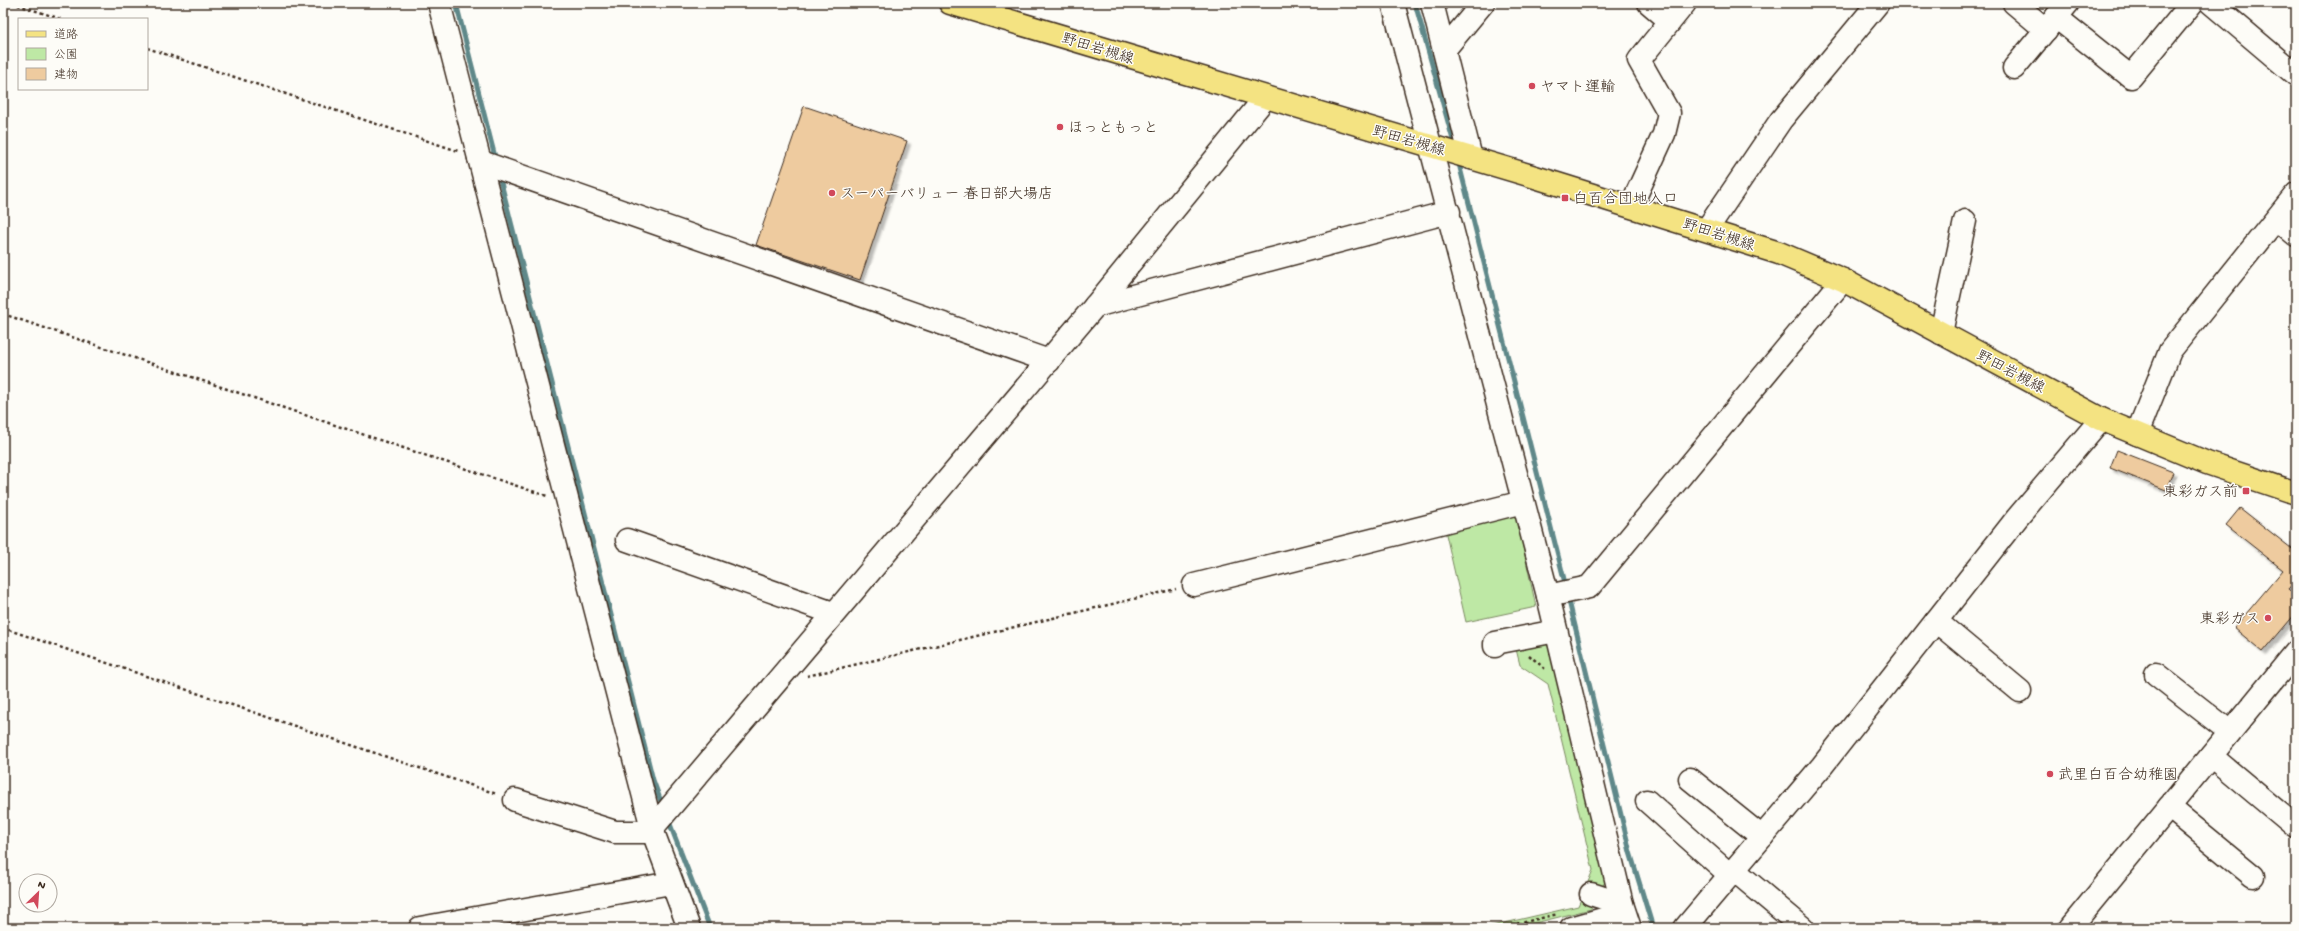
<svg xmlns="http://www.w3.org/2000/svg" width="2299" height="931" viewBox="0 0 2299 931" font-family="'Gochi Hand','Klee One',sans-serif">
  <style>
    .green { fill: #bee8a5; stroke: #7c8962 }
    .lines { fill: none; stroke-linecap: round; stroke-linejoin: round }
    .stream { stroke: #5f8889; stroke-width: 5 }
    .building { fill: #eecb9f; stroke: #3b2a1e; filter: url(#shadow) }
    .minor-casing { stroke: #3b2a1e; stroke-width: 25 }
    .major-casing { stroke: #3b2a1e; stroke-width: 25 }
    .path { stroke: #3b2a1e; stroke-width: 2.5; stroke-dasharray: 3 3; stroke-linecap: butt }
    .minor { stroke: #fdfcf7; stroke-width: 22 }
    .major { stroke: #f4e382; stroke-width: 22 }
    .poi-dot { fill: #d1495b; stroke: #fdfcf7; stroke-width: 1.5 }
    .labels { text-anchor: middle; stroke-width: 3; stroke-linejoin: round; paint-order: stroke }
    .street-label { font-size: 15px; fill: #3b2a1e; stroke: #fdfcf7 }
    .poi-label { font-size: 15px; fill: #3b2a1e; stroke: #fdfcf7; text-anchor: start }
  </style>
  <defs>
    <filter id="shadow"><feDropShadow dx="3.5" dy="3.5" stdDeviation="1" flood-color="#0004"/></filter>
  </defs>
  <rect width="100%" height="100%" fill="#fdfcf7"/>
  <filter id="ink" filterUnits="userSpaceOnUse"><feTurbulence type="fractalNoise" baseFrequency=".025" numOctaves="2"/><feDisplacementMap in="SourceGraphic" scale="8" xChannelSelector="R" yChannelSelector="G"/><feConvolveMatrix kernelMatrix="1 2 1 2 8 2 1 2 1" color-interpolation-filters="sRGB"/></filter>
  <g filter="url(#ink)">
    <g class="green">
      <path d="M1516 514 1536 607 1466 622 1445 530Z"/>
      <path d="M1552 636 1609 874 1591 909 1515 928H1483L1578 906 1593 870 1548 684 1520 665 1515 645Z"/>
    </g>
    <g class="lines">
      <g class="stream">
        <path d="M456 3 496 161"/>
        <path d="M1415 3 1455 147"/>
        <path d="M1458 160 1566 587"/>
        <path d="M499 175 653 780 663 807"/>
        <path d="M1568 597 1630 852 1653 928"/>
        <path d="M668 819 710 928"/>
      </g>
    </g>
    <g class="building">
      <path d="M804 106 907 141 860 280 756 245Z"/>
      <path d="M2117 450 2173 472 2166 490 2110 468Z"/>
      <path d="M2240 508 2296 552V580L2288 589 2296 596V613L2263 652 2234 628 2283 570 2226 525Z"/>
    </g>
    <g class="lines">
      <g class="minor-casing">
        <g id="minor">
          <path d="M439 3 653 832 689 928"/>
          <path d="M1393 3 1548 596 1622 904 1630 928"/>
          <path d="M1432 3 1471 158"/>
          <path d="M1649 3 1670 21"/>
          <path d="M2014 3 2046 30"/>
          <path d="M2211 3 2296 75"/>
          <path d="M2056 17 2131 77 2192 3"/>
          <path d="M1444 50 1483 3"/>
          <path d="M2014 68 2068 3"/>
          <path d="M479 158 484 163 1049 361"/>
          <path d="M1631 206 1664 134 1669 113 1639 60 1685 3"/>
          <path d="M2277 219 2296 235"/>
          <path d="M1707 229 1781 120 1878 3"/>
          <path d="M1095 306 1449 212"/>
          <path d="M1941 333 1965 221"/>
          <path d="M2137 434 2170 351 2296 194"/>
          <path d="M627 540 833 613"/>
          <path d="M1194 585 1523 502"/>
          <path d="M1548 596 1589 587 1843 280"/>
          <path d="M1936 621 2020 691"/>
          <path d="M1495 646V643L1556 631"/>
          <path d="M2156 674 2230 732"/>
          <path d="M2211 756 2296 827"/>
          <path d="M1690 779 1762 837"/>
          <path d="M515 800 615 832H653L656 824 1095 306 1265 98"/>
          <path d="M1647 801 1730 875"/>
          <path d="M2169 807 2253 876"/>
          <path d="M1734 870 1803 928"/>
          <path d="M1591 894 1622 904"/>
          <path d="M420 928 671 883"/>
          <path d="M1571 928 1624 913"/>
          <path d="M1685 928 1822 766 2017 518 2101 419"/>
          <path d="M2070 928 2296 652"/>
        </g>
      </g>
      <g class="major-casing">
        <path id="major" d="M950 3 1535 177 1779 253 1843 280 2101 419 2207 463 2296 493"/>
      </g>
      <g class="path">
        <path d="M12 3 61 19"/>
        <path d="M147 48 458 151"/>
        <path d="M3 314 547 496"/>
        <path d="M3 628 497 794"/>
        <path d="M1529 655 1545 669"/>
        <path d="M807 676 1176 589"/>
        <path d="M1500 928 1558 914"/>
      </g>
      <use href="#minor" class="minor"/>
      <use href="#major" class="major"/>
    </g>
  </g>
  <g class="poi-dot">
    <circle cx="1532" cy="86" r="4"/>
    <circle cx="1060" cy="127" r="4"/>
    <circle cx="832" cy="193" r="4"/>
    <rect x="1561" y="194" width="8" height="8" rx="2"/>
    <rect x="2242" y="487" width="8" height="8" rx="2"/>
    <circle cx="2268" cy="618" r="4"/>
    <circle cx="2050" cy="774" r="4"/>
  </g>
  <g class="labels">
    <g class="street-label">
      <text transform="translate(1098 48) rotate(17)" y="5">野田岩槻線</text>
      <text transform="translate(1409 140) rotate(16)" y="5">野田岩槻線</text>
      <text transform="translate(1719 234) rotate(18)" y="5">野田岩槻線</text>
      <text transform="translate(2011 371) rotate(28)" y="5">野田岩槻線</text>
    </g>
    <g class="poi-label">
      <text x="1540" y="91">ヤマト運輸</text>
      <text x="1068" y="132">ほっともっと</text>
      <text x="840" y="198">スーパーバリュー 春日部大場店</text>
      <text x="1573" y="203">白百合団地入口</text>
      <text x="2238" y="496" text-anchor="end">東彩ガス前</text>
      <text x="2260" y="623" text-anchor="end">東彩ガス</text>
      <text x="2058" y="779">武里白百合幼稚園</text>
    </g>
  </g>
  <rect width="2299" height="931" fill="none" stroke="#fdfcf7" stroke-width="16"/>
  <rect x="8" y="8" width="2283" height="915" fill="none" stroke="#3b2a1e" stroke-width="1.5" filter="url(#ink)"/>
  <rect x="18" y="18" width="130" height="72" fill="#fdfcf7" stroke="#afa8a0"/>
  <rect x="26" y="31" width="20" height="6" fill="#f4e382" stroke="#afa8a0"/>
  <text x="54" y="38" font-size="12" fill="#3b2a1e">道路</text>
  <rect x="26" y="48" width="20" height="12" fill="#bee8a5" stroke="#afa8a0"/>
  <text x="54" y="58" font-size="12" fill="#3b2a1e">公園</text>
  <rect x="26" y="68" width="20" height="12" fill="#eecb9f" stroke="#afa8a0"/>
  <text x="54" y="78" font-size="12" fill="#3b2a1e">建物</text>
  <g transform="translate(38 893) rotate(25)"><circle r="19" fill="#fdfcf7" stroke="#afa8a0"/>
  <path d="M0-3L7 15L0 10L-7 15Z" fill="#d1495b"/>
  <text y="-6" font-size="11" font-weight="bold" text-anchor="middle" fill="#3b2a1e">N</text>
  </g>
</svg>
